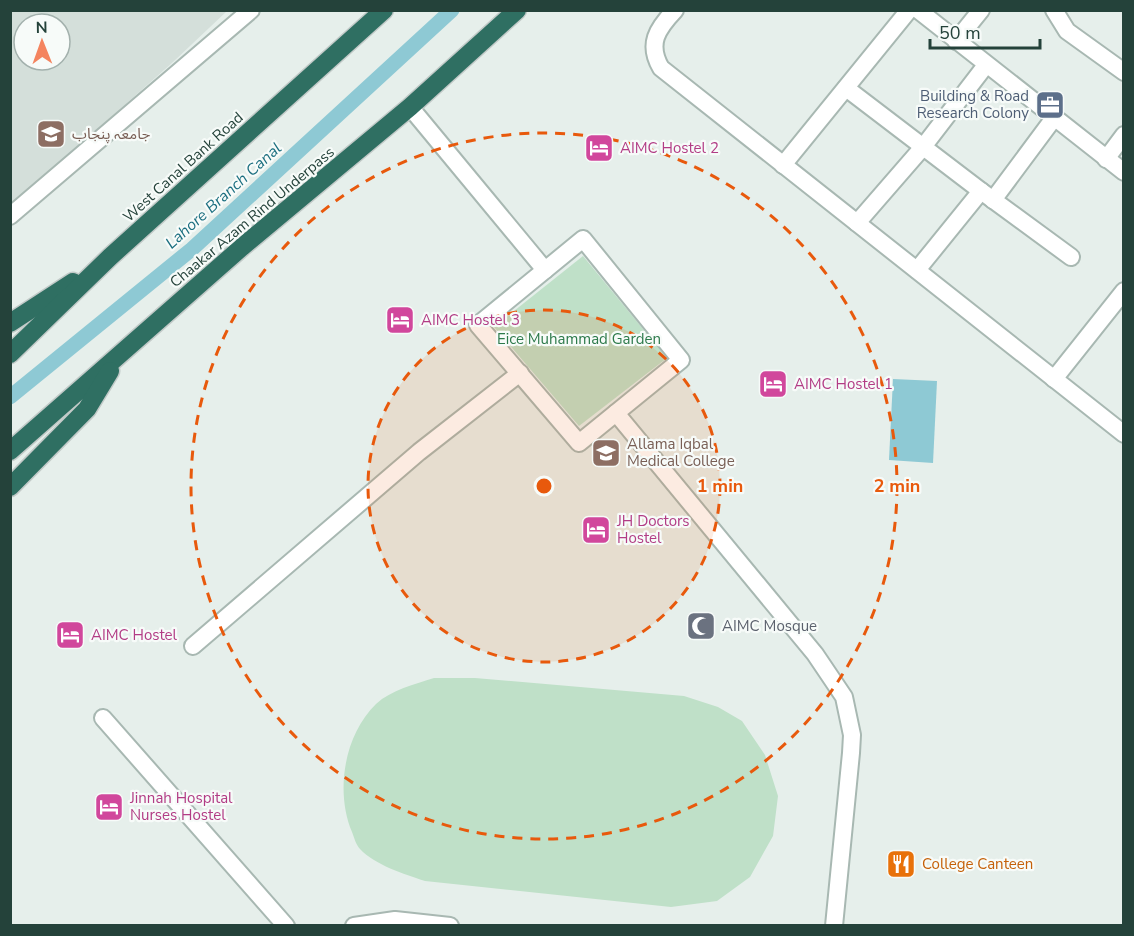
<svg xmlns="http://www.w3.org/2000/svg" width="1134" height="936" viewBox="0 0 1134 936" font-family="'Nunito Sans','Noto Sans Arabic',sans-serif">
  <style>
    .built { fill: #d4dfda; fill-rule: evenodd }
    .green { fill: #bfe0c8 }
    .water { fill: #8ec9d4 }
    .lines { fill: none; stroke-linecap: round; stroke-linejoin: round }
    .canal { stroke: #8ec9d4; stroke-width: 15 }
    .street-casing { stroke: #a8b8b2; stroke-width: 20 }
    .highway-casing { stroke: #c2cac8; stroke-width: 21 }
    .street { stroke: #fff; stroke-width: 16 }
    .highway { stroke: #2f6f62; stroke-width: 18 }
    .ring { fill: none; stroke: #e8590c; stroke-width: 3; stroke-dasharray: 10 8 }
    .labels { text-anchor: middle; stroke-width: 4.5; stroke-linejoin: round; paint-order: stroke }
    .service-label { font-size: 15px; fill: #4e5e75; stroke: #f7fbf9; text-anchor: end }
    .education-label { font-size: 15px; fill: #785e54; stroke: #f7fbf9; text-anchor: start }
    .hotel-label { font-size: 15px; fill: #b23c85; stroke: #f7fbf9; text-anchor: start }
    .street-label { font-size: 15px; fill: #24423a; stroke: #f7fbf9 }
    .park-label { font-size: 15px; fill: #2d7a4b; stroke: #f7fbf9 }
    .worship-label { font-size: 15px; fill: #5b616d; stroke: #f7fbf9; text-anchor: start }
    .food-label { font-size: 15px; fill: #c56008; stroke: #f7fbf9; text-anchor: start }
    .water-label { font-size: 16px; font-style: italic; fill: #1c6f80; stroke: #f7fbf9 }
    .centre { fill: #e8590c; stroke: #f7fbf9; stroke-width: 3 }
    .ring-label { font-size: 18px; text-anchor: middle; font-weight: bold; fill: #e8590c; stroke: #f7fbf9; stroke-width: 4.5; stroke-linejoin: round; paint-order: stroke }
  </style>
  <rect width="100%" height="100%" fill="#e6efeb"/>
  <path class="built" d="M11 11H227L173 62 11 206ZM24 24H60V60H24Z"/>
  <g class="green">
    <path d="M583 256 667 358 579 426 494 327Z"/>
    <path d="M434 678H475L684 696 718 707 742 721 765 755 778 796 773 836 750 877 717 901 671 907 425 881C404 874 375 865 360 849 356 845 354 837 352 832 335 792 344 735 376 704 391 690 415 684 434 678Z"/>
  </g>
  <path class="water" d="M893 379 937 381 933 463 889 460Z"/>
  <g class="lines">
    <path class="canal" d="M10 397 192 249 452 10"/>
    <g class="street-casing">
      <g id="street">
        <path d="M675 10C657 29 647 44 661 68L1124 434"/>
        <path d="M918 10 1124 172"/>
        <path d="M1054 10 1067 31 1124 72"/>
        <path d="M956 41 981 10"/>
        <path d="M846 88 981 191 1071 257"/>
        <path d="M410 107 545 270"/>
        <path d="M1106 159 1124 135"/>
        <path d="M783 165 909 10"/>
        <path d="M993 200 1054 118"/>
        <path d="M10 216 251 10"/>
        <path d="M857 223 923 147 986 65"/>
        <path d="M583 239 681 360 579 443 478 325Z"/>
        <path d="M917 270 981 191"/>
        <path d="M1054 379 1124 291"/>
        <path d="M616 413 815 654 844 697 852 735 851 753 834 926"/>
        <path d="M193 646 419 452 520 373"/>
        <path d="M103 718 286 926"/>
        <path d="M354 926 395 920 450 926"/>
      </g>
    </g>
    <g class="highway-casing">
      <g id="highway">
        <path d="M10 323 73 282"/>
        <path d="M10 354 110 257 384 10"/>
        <path d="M10 451 242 247 410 107 517 10"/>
        <path d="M10 487 87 409 110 371"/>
      </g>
    </g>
    <use href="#street" class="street"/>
    <use href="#highway" class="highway"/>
  </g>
  <circle cx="544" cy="486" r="176" fill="#e8590c" fill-opacity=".12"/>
  <g class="ring">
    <circle cx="544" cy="486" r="176"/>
    <circle cx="544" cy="486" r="353"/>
  </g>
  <defs>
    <g id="office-square" transform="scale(1.5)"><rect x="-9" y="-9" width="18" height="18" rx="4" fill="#5c6f8a" stroke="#f7fbf9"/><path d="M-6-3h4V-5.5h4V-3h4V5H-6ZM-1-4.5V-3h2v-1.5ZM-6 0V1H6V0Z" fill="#fff"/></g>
    <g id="university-square" transform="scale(1.5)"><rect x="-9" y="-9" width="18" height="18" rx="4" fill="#8d6e63" stroke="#f7fbf9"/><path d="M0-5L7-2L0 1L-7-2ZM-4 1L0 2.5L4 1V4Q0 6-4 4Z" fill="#fff"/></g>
    <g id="hotel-square" transform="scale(1.5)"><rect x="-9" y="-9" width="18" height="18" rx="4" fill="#d1479c" stroke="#f7fbf9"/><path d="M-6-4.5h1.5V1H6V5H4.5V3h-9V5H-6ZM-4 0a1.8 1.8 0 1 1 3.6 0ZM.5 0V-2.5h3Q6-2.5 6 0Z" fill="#fff"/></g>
    <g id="mosque-square" transform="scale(1.5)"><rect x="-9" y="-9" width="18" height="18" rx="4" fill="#6b7280" stroke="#f7fbf9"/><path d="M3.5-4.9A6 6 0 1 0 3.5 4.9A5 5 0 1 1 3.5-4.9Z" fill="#fff"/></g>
    <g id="restaurant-square" transform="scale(1.5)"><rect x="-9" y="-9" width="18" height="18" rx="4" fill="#e8710a" stroke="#f7fbf9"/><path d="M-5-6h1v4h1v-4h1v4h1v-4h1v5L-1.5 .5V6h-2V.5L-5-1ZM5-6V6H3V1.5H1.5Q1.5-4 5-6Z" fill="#fff"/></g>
  </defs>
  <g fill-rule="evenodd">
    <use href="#office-square" x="1050" y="105"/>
    <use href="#university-square" x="51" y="134"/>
    <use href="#hotel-square" x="599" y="148"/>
    <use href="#hotel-square" x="400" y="320"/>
    <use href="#hotel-square" x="773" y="384"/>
    <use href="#university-square" x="606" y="453"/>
    <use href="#hotel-square" x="596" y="530"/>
    <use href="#mosque-square" x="701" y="626"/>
    <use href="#hotel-square" x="70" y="635"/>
    <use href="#hotel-square" x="109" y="807"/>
    <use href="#restaurant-square" x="901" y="864"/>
  </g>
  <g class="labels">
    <g class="service-label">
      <text x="1029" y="101">Building &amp; Road<tspan x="1029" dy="17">Research Colony</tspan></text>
    </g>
    <g class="education-label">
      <text x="72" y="139">جامعہ پنجاب</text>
      <text x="627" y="449">Allama Iqbal<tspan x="627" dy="17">Medical College</tspan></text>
    </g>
    <g class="hotel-label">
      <text x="620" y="153">AIMC Hostel 2</text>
      <text x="421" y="325">AIMC Hostel 3</text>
      <text x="794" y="389">AIMC Hostel 1</text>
      <text x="617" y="526">JH Doctors<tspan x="617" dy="17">Hostel</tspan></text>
      <text x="91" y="640">AIMC Hostel</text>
      <text x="130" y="803">Jinnah Hospital<tspan x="130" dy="17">Nurses Hostel</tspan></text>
    </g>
    <g class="street-label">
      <text transform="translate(183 167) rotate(-42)" y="5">West Canal Bank Road</text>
      <text transform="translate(252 217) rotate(-40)" y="5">Chaakar Azam Rind Underpass</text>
    </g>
    <g class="park-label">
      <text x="579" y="344">Eice Muhammad Garden</text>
    </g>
    <g class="worship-label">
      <text x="722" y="631">AIMC Mosque</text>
    </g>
    <g class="food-label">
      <text x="922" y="869">College Canteen</text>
    </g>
    <g class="water-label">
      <text transform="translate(223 195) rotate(-42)" y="6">Lahore Branch Canal</text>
    </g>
  </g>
  <circle cx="544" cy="486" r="9" class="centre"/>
  <g class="ring-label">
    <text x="720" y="492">1 min</text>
    <text x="897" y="492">2 min</text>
  </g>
  <rect width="1134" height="936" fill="none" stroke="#24423a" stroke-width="24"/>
  <g transform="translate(42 42) rotate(359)"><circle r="28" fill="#f7fbf9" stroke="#a3b1ad" stroke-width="1.5"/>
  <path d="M0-4.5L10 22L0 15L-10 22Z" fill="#f4845f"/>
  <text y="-9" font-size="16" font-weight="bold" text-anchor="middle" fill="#24423a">N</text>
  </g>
  <path d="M930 39v9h110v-9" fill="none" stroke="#24423a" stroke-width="3"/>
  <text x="939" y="39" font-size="18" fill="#24423a" stroke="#f7fbf9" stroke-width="4.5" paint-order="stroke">50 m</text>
</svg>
